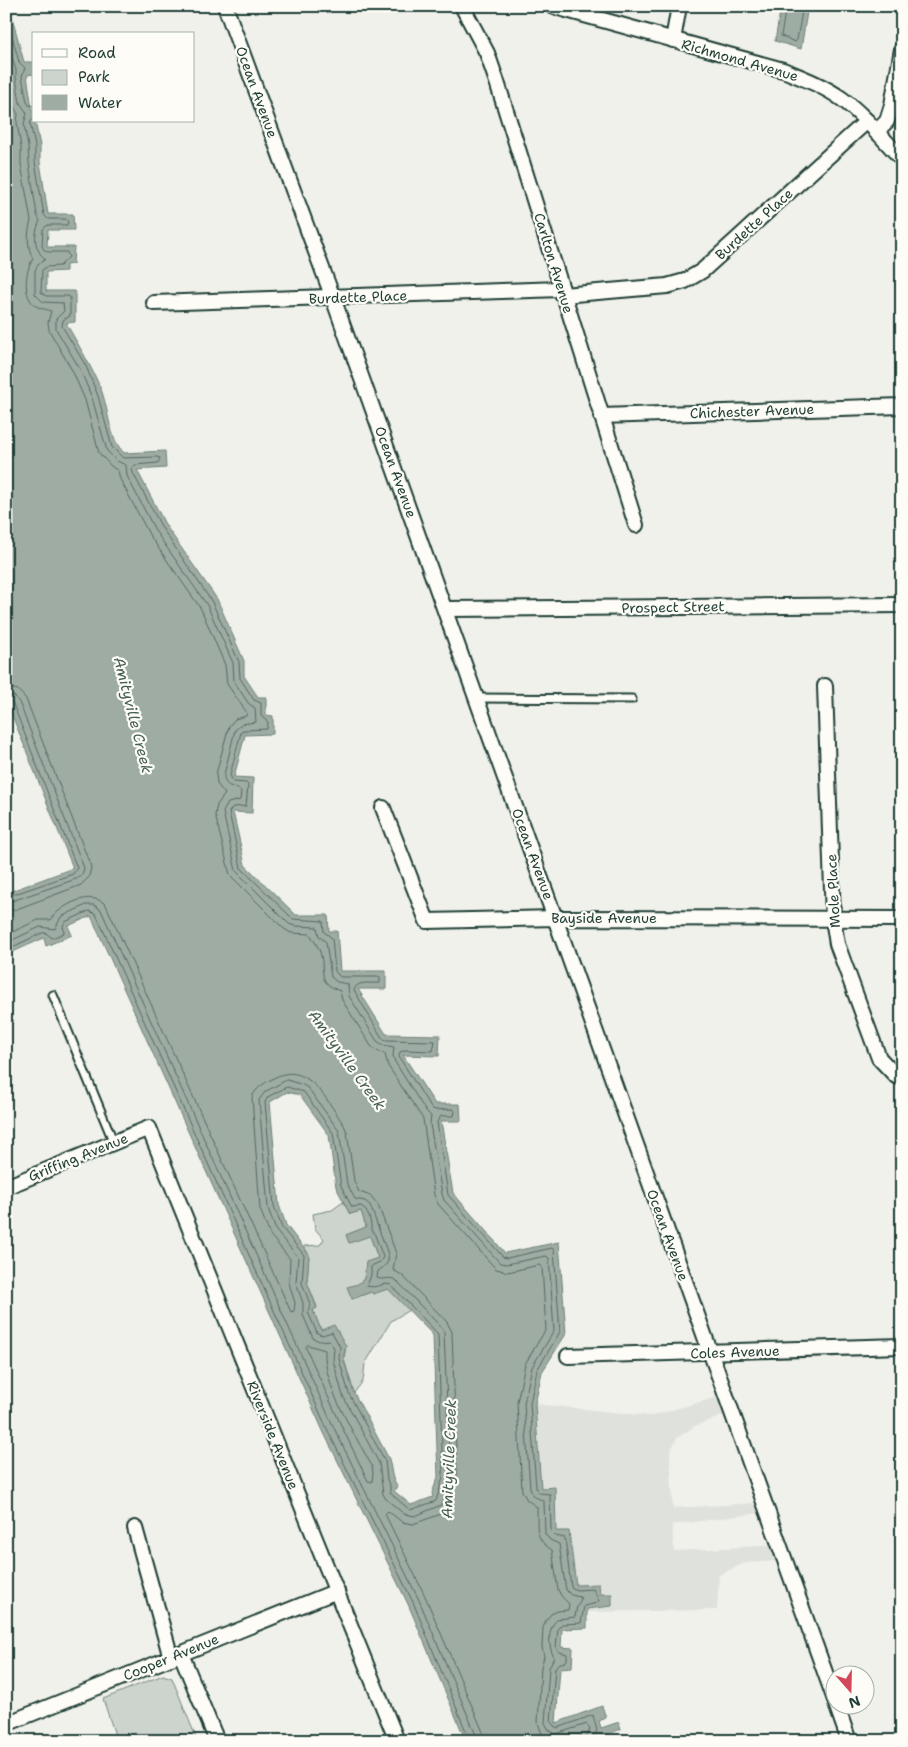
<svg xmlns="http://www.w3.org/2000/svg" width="908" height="1747" viewBox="0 0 908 1747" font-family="'Shantell Sans',sans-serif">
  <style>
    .built { fill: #dfe2dc }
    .green { fill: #cdd3cd; stroke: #768880 }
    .water { fill: #9faca4; stroke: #6c8077; fill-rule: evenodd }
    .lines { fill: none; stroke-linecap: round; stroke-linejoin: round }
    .shore { stroke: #526961; stroke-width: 1 }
    .service-casing { stroke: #1f3d34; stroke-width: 11 }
    .minor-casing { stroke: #1f3d34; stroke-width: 18 }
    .service { stroke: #fdfcf7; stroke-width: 7 }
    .minor { stroke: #fdfcf7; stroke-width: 14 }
    .labels { text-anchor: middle; stroke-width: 4.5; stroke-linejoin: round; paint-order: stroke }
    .street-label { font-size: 14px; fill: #1f3d34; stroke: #fdfcf7 }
    .water-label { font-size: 15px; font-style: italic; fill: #455e56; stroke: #fdfcf7 }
  </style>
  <rect width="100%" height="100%" fill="#f0f1eb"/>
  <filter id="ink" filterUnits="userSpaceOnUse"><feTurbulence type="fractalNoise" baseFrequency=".02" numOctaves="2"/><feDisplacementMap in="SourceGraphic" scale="10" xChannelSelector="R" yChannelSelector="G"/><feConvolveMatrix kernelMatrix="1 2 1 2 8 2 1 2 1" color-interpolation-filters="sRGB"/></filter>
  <g filter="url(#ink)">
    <path class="built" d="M721 1396 728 1414 695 1426 677 1438 670 1452 673 1508 756 1503 760 1513 672 1525 674 1551 776 1545 780 1561 745 1563 719 1575 717 1610 587 1612V1609L612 1594 600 1595 599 1584 576 1585 569 1531H556L555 1488H541L535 1404 651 1416Z"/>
    <g class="green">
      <path d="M343 1202 350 1214 361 1211 367 1227 346 1235 370 1236 378 1258 366 1263 364 1279 358 1284 352 1299 371 1292 373 1294 388 1288 409 1310 391 1321 365 1364 363 1381 354 1393 344 1359 346 1346 321 1330 313 1310 317 1307 307 1282 309 1255 304 1246 320 1245 324 1239 315 1229 313 1214 332 1210Z"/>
      <path d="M163 1675 172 1678 197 1740 117 1741 103 1699Z"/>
    </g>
    <g class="water">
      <path d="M6 6H9L24 62H34V74L27 75 34 121H35L40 146V162L48 214H73L74 230H48L47 247H74L73 264 66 265V271L46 272V291H75V322L66 323C79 346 92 367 102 392 109 412 109 438 124 453L165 451 166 468 137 470 166 526 217 599 244 661V676L258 697H266V715L273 716V734L245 735 234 777 253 778 252 813 233 812 245 865 296 915H328L329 931H337L340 971H386V989H358L386 1034 440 1035 439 1056 403 1055 435 1104H460L461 1121H441L453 1193 505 1253 559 1242 566 1334 542 1372 535 1404 541 1488 555 1487 556 1531H569L576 1585 599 1584 600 1594H612V1606L587 1609V1628L562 1629 561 1647 573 1648 572 1667 560 1668 556 1723 602 1706 606 1718 599 1721 601 1728 619 1722 621 1729 591 1741H466L408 1604 324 1433 91 916 68 926 72 935 46 946 44 938 6 955V893L73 868 6 700ZM287 1092 300 1095 329 1135 336 1187 350 1214 361 1211 366 1227 346 1235 349 1243 370 1236 378 1258 366 1262 364 1279 358 1284 347 1287 352 1299 371 1292 373 1294 388 1289 433 1335 438 1477 432 1493 433 1497 411 1505 394 1491 397 1486C391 1478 392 1470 389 1459L354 1393 343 1358 346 1346 334 1325 321 1330 313 1310 317 1308 307 1282 309 1255 286 1225 279 1205 270 1102Z"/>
      <path d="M781 6H808L801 49 775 41Z"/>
    </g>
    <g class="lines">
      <g class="shore">
        <path d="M786 6 781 36 795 42 797 40 803 6"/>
        <path d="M6 14 19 62 25 68 22 76 27 102 29 105 34 106"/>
        <path d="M6 38 16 70V77L20 103 27 113 24 124 28 147 29 163 37 215 40 221C33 235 34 249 45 259L38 265 35 270V294L43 302 63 303 64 311 56 319V329L80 369 92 398 107 451 117 461 126 465 127 476 156 532 207 605 233 663 234 681 248 703 255 708 256 722 242 724 235 730 224 775C224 789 234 785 241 791L240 800 228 803 223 812 236 871 289 924 295 926 317 927 319 936 326 942 331 977 337 982 348 984 349 996 377 1041 383 1045 394 1047 393 1056 395 1062 425 1110 431 1116 430 1124 442 1194 444 1200 500 1263 507 1264 546 1256 549 1258 554 1331 532 1367 524 1403 530 1488 533 1496 544 1501 545 1534 550 1540 559 1544 566 1590 571 1595 580 1597 581 1599 577 1607 575 1617 558 1619C547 1627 548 1647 554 1657L549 1668 545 1723 549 1730 556 1734 587 1724 590 1729 585 1741"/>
        <path d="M6 67 13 105 18 114 17 123 21 147V164L31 221C27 233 27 247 33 259 25 271 22 297 36 306 41 309 46 309 51 311L48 322 49 330 73 372 85 400 99 453 111 466 118 471 120 479 150 536 201 609 225 665 227 684 247 713 246 716 235 719 229 726 216 774 217 784 225 794 217 805 215 815 230 875 283 928 291 933 310 934C314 941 319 947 321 955 325 974 317 982 340 991L342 1000 371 1046 377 1051 385 1054 388 1066 423 1119 434 1195 438 1204 496 1269 508 1272 539 1265 542 1267 546 1329 525 1364 517 1402 522 1491 527 1500 537 1507C538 1527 533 1538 552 1550L558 1590 562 1597 569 1604 568 1610 558 1611 551 1614 546 1620 543 1628 542 1647 544 1657 541 1667 538 1723 542 1734 552 1741"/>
        <path d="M34 117 30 123 35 146V162L44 215 48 219H66L68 222 67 225H48L43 229 42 246 44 250 48 252H67L69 257 60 266 46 267 42 270 41 292 46 296H68L70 297V316L63 320 62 326 86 366 98 396 112 447 123 458 157 457 160 458 158 463 135 465 132 469 133 473 162 528 212 602 239 662 240 678 254 700 261 703V716L268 722 267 729 245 730 241 732 230 775 233 782 246 783 248 785 246 806 233 807 229 812 241 868 293 919 323 921 324 932 332 938 335 971 338 975 341 977H380V983C371 984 357 980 354 990L382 1038 386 1040 435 1041 433 1051 405 1050 400 1052 399 1057 431 1108 435 1110 453 1109 455 1111 454 1116H441L437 1122 448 1195 503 1257 507 1258 552 1248 554 1250 560 1332 537 1370 530 1403 536 1488 539 1493 550 1494 551 1532 555 1536 565 1538 571 1587 577 1590 593 1589 599 1601 597 1603 584 1606 581 1623 562 1624 558 1628 556 1648 559 1652 567 1654V1660L565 1662 558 1664 555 1668 551 1722 554 1726 558 1728 593 1715 597 1731 593 1736 592 1741"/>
        <path d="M6 687 18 690 26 699 91 867 89 877 81 885 14 910 6 911"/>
        <path d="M6 695 14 696 19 702 84 868 82 875 76 879 6 903"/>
        <path d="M6 701H10L13 704 77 868 73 874 6 897"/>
        <path d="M6 935 38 920H50C61 905 91 889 106 905L291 1312 294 1311 295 1303 289 1283 290 1259 270 1235 260 1209 252 1097C256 1088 263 1084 272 1079 307 1058 327 1101 344 1125L347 1132 354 1181 359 1192 371 1196 378 1205 396 1253 393 1270 402 1275 447 1322 452 1332 457 1477 451 1502 447 1509 441 1514 413 1524 402 1522 388 1511 385 1514 425 1596 483 1732 484 1741"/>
        <path d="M6 943 40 927 55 929 61 917 86 905H94L101 910 334 1428 419 1600 476 1735 477 1741"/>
        <path d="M6 950 42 933H46L52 938 64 933 63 926 65 922 89 911 96 914 328 1431 413 1602 470 1741"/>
        <path d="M287 1080 303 1085 308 1088 339 1131 347 1184 355 1199 365 1201 370 1205 388 1254C390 1263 385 1266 378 1271L377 1278C383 1281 389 1276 396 1280L441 1327 444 1332 450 1478 444 1493V1500L441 1505 415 1516 404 1514 386 1499 383 1494 379 1463 343 1396 333 1360 334 1348 329 1340 319 1341 313 1338 303 1315V1303L296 1283 298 1257 276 1231 268 1208 259 1100 265 1092Z"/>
        <path d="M287 1087 304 1092 333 1133 341 1186 352 1207 361 1206C368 1210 372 1223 371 1230L375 1235 383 1257 380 1262 371 1266V1275L367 1286C377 1289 382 1282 391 1285L438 1334 443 1477 436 1501 410 1510 390 1493V1486L387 1480 385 1461 349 1394 339 1359 340 1347 332 1332 322 1335 317 1333 308 1312 310 1304 302 1283 304 1255 282 1228 274 1206 265 1102 268 1097Z"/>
        <path d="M308 1345 325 1350C323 1386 355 1435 372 1466L373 1473 372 1482 368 1481 341 1425 306 1348Z"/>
      </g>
      <g class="service-casing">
        <g id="service">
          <path d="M477 698 632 699"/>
          <path d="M53 995 114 1143"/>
        </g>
      </g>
      <g class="minor-casing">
        <g id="minor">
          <path d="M225 6 333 298 836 1703"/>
          <path d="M462 6 487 53 497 82 636 525"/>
          <path d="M552 6 783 70C803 78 824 86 842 99 864 115 883 139 902 159"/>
          <path d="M673 40 679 6"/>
          <path d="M876 132 887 121 892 105 902 49"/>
          <path d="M563 295 667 286 685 281 702 271 867 121"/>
          <path d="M154 303 561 289"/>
          <path d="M601 416 902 406"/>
          <path d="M445 609 902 605"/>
          <path d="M825 686 833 919 837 944 879 1058 896 1076 902 1078"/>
          <path d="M383 808 427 921 556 918 902 919"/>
          <path d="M6 1187 149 1128 397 1741"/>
          <path d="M568 1356 902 1346"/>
          <path d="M135 1528 171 1658"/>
          <path d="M181 1654 217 1741"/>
          <path d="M836 1704 849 1741"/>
          <path d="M6 1724 337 1591"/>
        </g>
      </g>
      <use href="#service" class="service"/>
      <use href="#minor" class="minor"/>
    </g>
  </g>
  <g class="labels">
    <g class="street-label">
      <text transform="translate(740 60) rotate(16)" y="5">Richmond Avenue</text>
      <text transform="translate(257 92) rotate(70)" y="5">Ocean Avenue</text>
      <text transform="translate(754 224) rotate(-42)" y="5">Burdette Place</text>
      <text transform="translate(554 263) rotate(73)" y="5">Carlton Avenue</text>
      <text transform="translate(358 297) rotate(-2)" y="5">Burdette Place</text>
      <text transform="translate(752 411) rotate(-2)" y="5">Chichester Avenue</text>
      <text transform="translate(396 472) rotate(70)" y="5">Ocean Avenue</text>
      <text transform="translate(673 607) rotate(-1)" y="5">Prospect Street</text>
      <text transform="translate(533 854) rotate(70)" y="5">Ocean Avenue</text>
      <text transform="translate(833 891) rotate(-93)" y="5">Mole Place</text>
      <text x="604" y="923">Bayside Avenue</text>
      <text transform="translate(78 1157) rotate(-22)" y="5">Griffing Avenue</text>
      <text transform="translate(668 1235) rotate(70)" y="5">Ocean Avenue</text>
      <text transform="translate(735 1352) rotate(-2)" y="5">Coles Avenue</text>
      <text transform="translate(273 1435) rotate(68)" y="5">Riverside Avenue</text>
      <text transform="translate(171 1657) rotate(-22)" y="5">Cooper Avenue</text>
    </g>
    <g class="water-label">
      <text transform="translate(133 715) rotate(76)" y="5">Amityville Creek</text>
      <text transform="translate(347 1060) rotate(54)" y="5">Amityville Creek</text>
      <text transform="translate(449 1459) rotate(-88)" y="5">Amityville Creek</text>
    </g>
  </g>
  <rect width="908" height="1747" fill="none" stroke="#fdfcf7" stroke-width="25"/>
  <rect x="12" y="12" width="883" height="1722" fill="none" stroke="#1f3d34" stroke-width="2" filter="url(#ink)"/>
  <rect x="32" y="32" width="162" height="90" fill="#fdfcf7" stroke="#a4b0a9"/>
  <rect x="42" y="49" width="25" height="8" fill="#fdfcf7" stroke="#a4b0a9"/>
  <text x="78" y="58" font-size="15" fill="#1f3d34">Road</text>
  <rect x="42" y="70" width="25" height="15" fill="#cdd3cd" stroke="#a4b0a9"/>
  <text x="78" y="82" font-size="15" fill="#1f3d34">Park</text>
  <rect x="42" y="95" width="25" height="15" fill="#9faca4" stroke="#a4b0a9"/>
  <text x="78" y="108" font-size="15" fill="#1f3d34">Water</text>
  <g transform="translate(850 1690) rotate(160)"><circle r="24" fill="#fdfcf7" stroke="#a4b0a9"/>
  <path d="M0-4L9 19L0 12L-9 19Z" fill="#d1495b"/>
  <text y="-8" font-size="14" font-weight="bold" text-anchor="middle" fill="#1f3d34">N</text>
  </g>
</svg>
